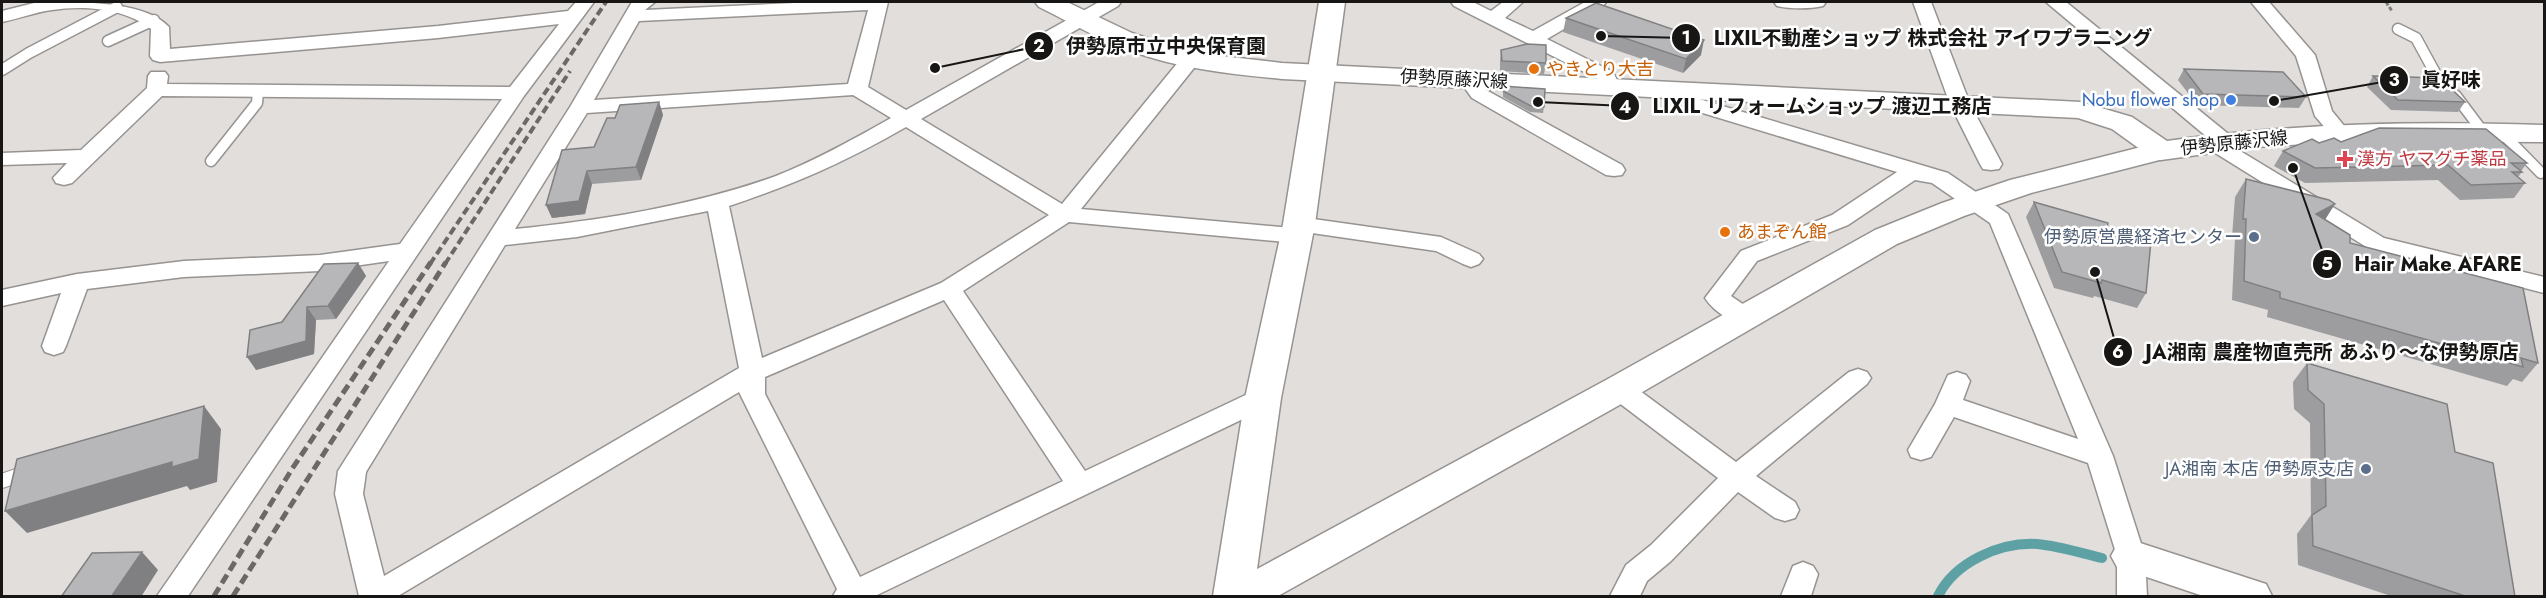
<svg xmlns="http://www.w3.org/2000/svg" width="2546" height="598" viewBox="0 0 2546 598" font-family="Jost,'Noto Sans JP',sans-serif">
  <style>
    .lines { fill: none; stroke-linecap: round; stroke-linejoin: round }
    .stream { stroke: #5ea1a5; stroke-width: 10 }
    .lane-far1-casing { stroke: #969391; stroke-width: 13 }
    .lane-casing { stroke: #969391; stroke-width: 16 }
    .street-casing { stroke: #969391; stroke-width: 3 }
    .secondary-casing { stroke: #969391; stroke-width: 3 }
    .primary-casing { stroke: #969391; stroke-width: 3 }
    .path { stroke: #7f7d7c; stroke-width: 3; stroke-dasharray: 4 2; stroke-linecap: butt }
    .lane-far1 { stroke: #fff; stroke-width: 10 }
    .lane { stroke: #fff; stroke-width: 14 }
    .street { fill: #fff; fill-rule: evenodd }
    .secondary { fill: #fff; fill-rule: evenodd }
    .primary { fill: #fff; fill-rule: evenodd }
    .rail-far1 { stroke: #6b6968; stroke-width: 4; stroke-dasharray: 8 4; stroke-linecap: butt }
    .rail { stroke: #6b6968; stroke-width: 5; stroke-dasharray: 10 5; stroke-linecap: butt }
    .wall { fill: #9d9da0 }
    .shaded-wall { fill: #808082 }
    .building { fill: #b7b7ba; stroke: #808082; stroke-width: 1.5 }
    .food-dot { fill: #e8710a; stroke: #fff; stroke-width: 2 }
    .shop-dot { fill: #3f7fe0; stroke: #fff; stroke-width: 2 }
    .health-dot { fill: #e0444e; stroke: #fff; stroke-width: 2 }
    .service-dot { fill: #5c6f8a; stroke: #fff; stroke-width: 2 }
    .labels { text-anchor: middle; stroke-width: 5; stroke-linejoin: round; paint-order: stroke }
    .food-label { font-size: 18px; fill: #c56008; stroke: #fff; text-anchor: start }
    .street-label { font-size: 18px; fill: #171615; stroke: #fff }
    .shop-label { font-size: 18px; fill: #366cbe; stroke: #fff; text-anchor: end }
    .health-label { font-size: 18px; fill: #be3a42; stroke: #fff; text-anchor: start }
    .service-label { font-size: 18px; fill: #4e5e75; stroke: #fff; text-anchor: end }
    .leader { fill: none; stroke: #171615; stroke-width: 2 }
    .callout-dot { fill: #171615; stroke: #fff; stroke-width: 2 }
    .mark-label { font-size: 18px; text-anchor: middle; font-weight: bold; fill: #fff }
    .callout-label { font-size: 20px; text-anchor: middle; font-weight: bold; fill: #171615; stroke: #fff; stroke-width: 5; stroke-linejoin: round; paint-order: stroke }
  </style>
  <rect width="100%" height="100%" fill="#e1dedc"/>
  <g class="lines">
    <path class="stream" d="M1938 596C1955 562 2000 542 2037 544 2059 546 2081 553 2102 558"/>
    <g class="lane-far1-casing">
      <g id="lane-far1">
        <path d="M2398 29 2416 38 2440 82 2456 96 2483 132"/>
        <path d="M108 41 154 20"/>
        <path d="M2 70 29 53 117 7"/>
        <path d="M2501 132 2541 173"/>
        <path d="M211 161 257 103 258 91"/>
      </g>
    </g>
    <g class="lane-casing">
      <path id="lane" d="M2 481 28 472"/>
    </g>
    <g class="street-casing">
      <g id="street">
        <path d="M38 2C75 2 145 0 169 27L170 49 438 26 568 11 576 2H594L524 96 188 596H157L389 261 320 271 184 277 87 289 66 346 63 352 54 355 45 352 42 346 61 293 2 306V290L77 274 184 261 320 255 400 244 502 99 162 96 72 183 64 185 56 183 53 178 67 163 2 165V153L81 150 147 88 148 76 151 72H165L168 76 167 84 510 87 559 24 438 38 160 62 153 60 150 56 151 29C125 8 84 5 52 10 35 12 18 19 2 22V11Z"/>
        <path d="M632 2H655L645 10 816 2H888L868 87 906 110 1099 2H1121L1118 6 921 119 1062 204 1184 55H1198L1201 59 1198 63 1081 209 1291 228 1288 224 1291 219 1299 217 1441 237 1479 254 1483 259 1479 264 1471 267 1463 264 1436 251 1305 232 1307 236 1304 241 1296 243 1069 222 963 291 1085 471 1254 391 1263 389 1272 391 1276 398 1272 405 875 596H833L837 589 739 392 398 596H359L335 494 338 471 570 107ZM868 10 848 84 594 100 639 21ZM853 95 891 118C854 139 816 160 776 176 693 206 602 220 515 229L587 113ZM906 127 1049 215 941 283 762 358 729 206C795 184 845 162 906 127ZM708 211 739 368 384 576 363 494 366 472 505 245 577 237ZM944 300 1063 481 860 577 765 394V377Z"/>
        <path d="M1451 2H1473L1491 11 1503 2H1523L1505 18 1533 31 1585 2H1606L1603 6 1547 39 1613 72 1621 88 1618 92H1604L1598 79 1454 6Z"/>
        <path d="M1774 2H1826L1823 6C1810 9 1790 9 1777 6Z"/>
        <path d="M1913 2H1931L1970 104 2002 164 1999 169 1991 170 1983 169 1980 164 1950 104Z"/>
        <path d="M2046 2H2066L2232 137 2235 141 2232 146 2384 238 2544 277V293L2368 248 2204 146 2201 142 2207 137Z"/>
        <path d="M2251 2H2269L2315 55 2332 111 2350 133 2347 137 2340 139 2333 137 2315 116 2296 56Z"/>
        <path d="M1469 74 1476 76 1486 90 1622 165 1625 170 1622 175 1614 176 1606 175 1472 98 1459 80 1462 76Z"/>
        <path d="M1687 85 1694 87 1699 99 1948 173 2008 214 2113 456 2145 556 2147 596H2117V556L2088 463 1954 417 1931 457 1921 460 1911 457 1908 450 1935 404 1948 375 1957 372 1966 375 1970 381 1963 400 2078 439 1990 223 1932 183 1915 180 1848 225 1757 261 1731 296 1753 311 1756 317 1753 323C1736 327 1714 312 1705 298L1741 251 1832 215 1897 172 1683 107 1677 91 1680 87Z"/>
        <path d="M1858 369 1867 372 1871 378 1867 384 1756 476 1795 502 1799 510 1795 518 1785 521 1775 518 1738 492 1671 561 1647 581 1640 596H1610L1626 565 1651 545 1718 478 1610 396 1606 389 1610 382 1619 380 1628 382 1736 462 1849 372Z"/>
        <path d="M1803 562 1813 566 1818 574 1811 596H1781L1793 566Z"/>
      </g>
    </g>
    <g class="secondary-casing">
      <g id="secondary">
        <path d="M1319 2H1345L1315 224 1281 398 1257 569 1606 380 1875 230 1942 203 2010 180 2161 142 2171 145 2176 151 2171 157 2031 193 1964 216 1897 244 1632 398 1278 596H1213L1245 398 1283 224Z"/>
        <path d="M2131 540 2266 584 2272 596H2203L2117 567 2111 556 2117 545Z"/>
      </g>
    </g>
    <g class="primary-casing">
      <path id="primary" d="M1035 2H1067L1132 33 1170 46 1221 56 1282 63 2081 102 2132 117 2167 141C2292 123 2417 121 2544 125V142L2352 141 2256 147 2161 160 2151 157 2112 129 2078 118 1282 79C1231 74 1180 69 1131 51 1099 40 1070 22 1039 7Z"/>
    </g>
    <path class="path" d="M2386 2 2392 11"/>
    <use href="#lane-far1" class="lane-far1"/>
    <use href="#lane" class="lane"/>
    <use href="#street" class="street"/>
    <use href="#secondary" class="secondary"/>
    <use href="#primary" class="primary"/>
    <g class="rail-far1">
      <path d="M430 264 606 2"/>
      <path d="M445 264 570 71"/>
    </g>
    <g class="rail">
      <path d="M214 596 292 469 431 262"/>
      <path d="M233 596 446 262"/>
    </g>
  </g>
  <g class="wall">
    <path d="M1566 18 1701 55 1683 73 1563 32Z"/>
    <path d="M1501 50 1546 63 1544 74 1500 71V61Z"/>
    <path d="M2184 69 2306 97 2299 108 2197 105 2178 80Z"/>
    <path d="M2373 76 2465 102 2458 112 2391 110 2367 87Z"/>
    <path d="M1503 86 1544 107 1543 113 1530 112 1503 97Z"/>
    <path d="M659 102 663 115 641 180 592 184 585 214 552 218 546 205 594 147 615 118Z"/>
    <path d="M2341 142 2527 163 2521 171 2522 172 2518 177 2525 183 2514 198 2460 200 2438 180 2305 183 2274 166 2283 151 2319 143Z"/>
    <path d="M2246 179 2325 219 2350 243 2538 363 2522 382 2513 379 2507 386 2267 317 2268 310 2232 300 2235 238 2232 237 2235 197Z"/>
    <path d="M2034 202 2107 229 2146 293 2137 308 2094 296 2093 298 2054 288 2026 217Z"/>
    <path d="M358 263 366 276 336 319 316 320 314 354 256 370 282 322Z"/>
    <path d="M2307 363 2455 452 2515 597H2394L2298 565 2297 534 2311 515 2310 423 2294 409 2293 382Z"/>
  </g>
  <g class="shaded-wall">
    <path d="M1704 40 1701 55 1683 73 1686 59Z"/>
    <path d="M659 102 663 115 641 180 636 167Z"/>
    <path d="M587 171 592 184 585 214 552 218 546 205Z"/>
    <path d="M2335 204 2323 223 2316 214Z"/>
    <path d="M358 263 366 276 336 319 328 306Z"/>
    <path d="M307 307 316 320 314 354 256 370 247 357Z"/>
    <path d="M204 406 221 429 217 482 190 490 187 486 27 533 5 511Z"/>
    <path d="M142 552 158 570 141 597H111Z"/>
  </g>
  <g class="building">
    <path d="M1596 3 1704 40 1686 59 1566 18Z"/>
    <path d="M1527 44 1546 45V63L1502 61 1501 50Z"/>
    <path d="M2184 69 2283 72 2306 97 2203 94Z"/>
    <path d="M2373 76 2440 78 2465 102 2398 100Z"/>
    <path d="M1503 86 1545 89 1544 107 1531 106 1503 91Z"/>
    <path d="M659 102 636 167 587 171 579 201 546 205 562 150 594 147 607 118H615L620 105Z"/>
    <path d="M2379 128 2486 129 2527 163H2511L2522 172H2512L2525 183 2471 185 2448 165 2315 168 2283 151 2312 139 2319 143 2334 138 2341 142Z"/>
    <path d="M2246 179 2329 200 2335 204 2316 214 2350 235V243L2523 288 2538 363 2521 358 2523 367 2280 298V292L2244 281 2246 219H2243Z"/>
    <path d="M2034 202 2108 223 2107 229 2151 241 2146 293 2102 280 2101 283 2062 272Z"/>
    <path d="M358 263 328 306 307 307 306 341 247 357 250 330 282 322 324 264Z"/>
    <path d="M2307 363 2447 404 2455 452 2493 463 2515 597H2468L2313 546 2312 515 2326 506 2324 404 2308 390Z"/>
    <path d="M204 406 199 459 172 467V462L5 511 17 459Z"/>
    <path d="M142 552 111 597H61L92 553Z"/>
  </g>
  <g class="food-dot">
    <circle cx="1534" cy="69" r="6"/>
    <circle cx="1725" cy="232" r="6"/>
  </g>
  <circle class="shop-dot" cx="2231" cy="100" r="6"/>
  <path class="health-dot" d="M2342 150h6v6h6v6h-6v6h-6v-6h-6v-6h6z"/>
  <g class="service-dot">
    <circle cx="2254" cy="237" r="6"/>
    <circle cx="2366" cy="469" r="6"/>
  </g>
  <g class="labels">
    <g class="food-label">
      <text x="1546" y="75">やきとり大吉</text>
      <text x="1737" y="238">あまぞん館</text>
    </g>
    <g class="street-label">
      <text transform="translate(1454 79) rotate(3)" y="6">伊勢原藤沢線</text>
      <text transform="translate(2234 143) rotate(-6)" y="6">伊勢原藤沢線</text>
    </g>
    <g class="shop-label">
      <text x="2219" y="106">Nobu flower shop</text>
    </g>
    <g class="health-label">
      <text x="2357" y="165">漢方 ヤマグチ薬品</text>
    </g>
    <g class="service-label">
      <text x="2242" y="243">伊勢原営農経済センター</text>
      <text x="2354" y="475">JA湘南 本店 伊勢原支店</text>
    </g>
  </g>
  <path class="leader" d="M1601 36L1686 38M935 68L1039 46M2274 101L2394 80M1538 102L1625 106M2293 168L2327 264M2095 272L2118 352"/>
  <g class="callout-dot">
    <circle cx="1601" cy="36" r="6"/>
    <circle cx="935" cy="68" r="6"/>
    <circle cx="2274" cy="101" r="6"/>
    <circle cx="1538" cy="102" r="6"/>
    <circle cx="2293" cy="168" r="6"/>
    <circle cx="2095" cy="272" r="6"/>
    <circle cx="1686" cy="38" r="15"/>
    <circle cx="1039" cy="46" r="15"/>
    <circle cx="2394" cy="80" r="15"/>
    <circle cx="1625" cy="106" r="15"/>
    <circle cx="2327" cy="264" r="15"/>
    <circle cx="2118" cy="352" r="15"/>
  </g>
  <g class="mark-label">
    <text x="1686" y="44">1</text>
    <text x="1039" y="52">2</text>
    <text x="2394" y="86">3</text>
    <text x="1625" y="113">4</text>
    <text x="2327" y="270">5</text>
    <text x="2118" y="358">6</text>
  </g>
  <g class="callout-label">
    <text x="1933" y="45">LIXIL不動産ショップ 株式会社 アイワプラニング</text>
    <text x="1166" y="53">伊勢原市立中央保育園</text>
    <text x="2451" y="87">眞好味</text>
    <text x="1822" y="113">LIXIL リフォームショップ 渡辺工務店</text>
    <text x="2438" y="271">Hair Make AFARE</text>
    <text x="2332" y="359">JA湘南 農産物直売所 あふり～な伊勢原店</text>
  </g>
  <rect width="2546" height="598" fill="none" stroke="#171615" stroke-width="6"/>
</svg>
